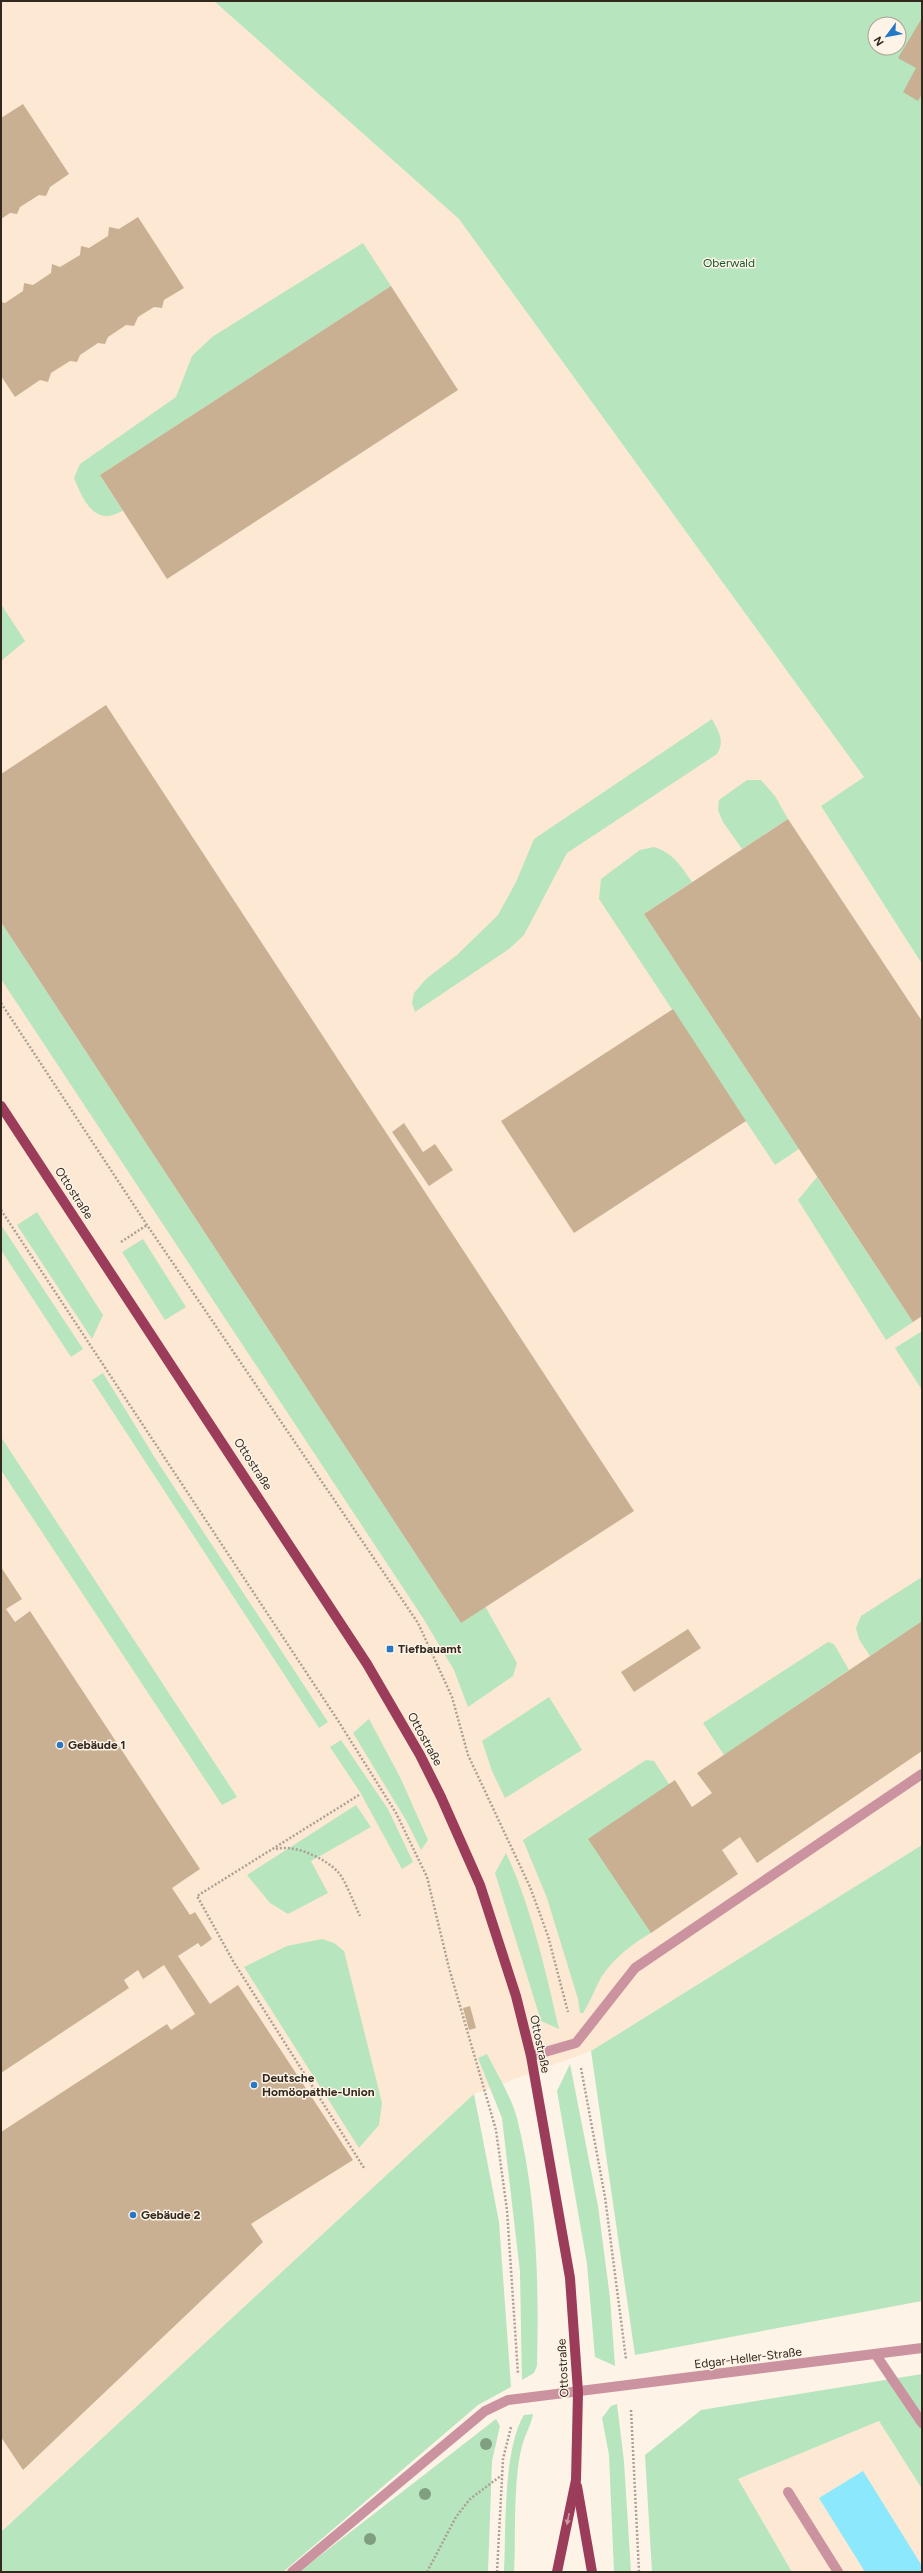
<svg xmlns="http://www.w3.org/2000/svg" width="923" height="2573" viewBox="0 0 923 2573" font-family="Figtree,sans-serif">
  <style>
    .built { fill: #fde9d3 }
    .green { fill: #b6e5be; fill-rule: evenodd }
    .water { fill: #8ce8fd }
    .building { fill: #c9b092 }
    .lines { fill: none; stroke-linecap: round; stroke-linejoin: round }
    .path { stroke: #aba095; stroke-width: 2.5; stroke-dasharray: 2 2; stroke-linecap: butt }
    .minor { stroke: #ca939f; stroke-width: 10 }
    .major { stroke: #9b3d5a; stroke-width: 10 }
    .tree { fill: #809e80 }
    .oneway { fill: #cc98a0 }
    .poi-dot { fill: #2478c6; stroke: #fef3e7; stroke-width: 1.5 }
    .labels { text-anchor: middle; stroke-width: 3; stroke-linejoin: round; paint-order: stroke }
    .park-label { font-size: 12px; fill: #18582c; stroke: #fef3e7 }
    .street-label { font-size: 12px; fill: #32281d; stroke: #fef3e7 }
    .poi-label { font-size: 12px; font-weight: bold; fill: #32281d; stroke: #fef3e7; text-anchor: start }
  </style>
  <rect width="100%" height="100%" fill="#fef3e7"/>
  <g class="built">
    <path d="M1 1H214L459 219 864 777 821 806 922 964V1845L591 2051 474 2094 1 2532Z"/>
    <path d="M879 2421 922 2489V2572H792L738 2479Z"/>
  </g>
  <g class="green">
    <path d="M214 1H922V964L821 806 864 777 459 219ZM875 24H899V48H875Z"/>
    <path d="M363 243 391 286 100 475 123 511C119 512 113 516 108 516 89 517 80 492 74 478L80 464 176 397 192 356 212 337Z"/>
    <path d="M1 604 25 641 1 661Z"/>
    <path d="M712 719C719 732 725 741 717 754L567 853 524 935 509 949 415 1012 412 1003 414 993 426 979 457 955 498 915 516 882 534 839Z"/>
    <path d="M747 780H761L775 796 788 819 742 849 723 822 718 810 719 800Z"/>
    <path d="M654 847C673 853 681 866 692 882L644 914 799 1149 775 1165 599 899 601 879 640 850Z"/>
    <path d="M1 922 461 1623 485 1606 517 1663 513 1676 468 1707 454 1670 423 1618 1 979Z"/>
    <path d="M817 1177 913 1322 886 1340 798 1200Z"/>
    <path d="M37 1212 103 1315 92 1339 17 1225Z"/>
    <path d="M1 1225 83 1349 71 1357 1 1250Z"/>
    <path d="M143 1239 186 1307 165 1320 122 1252Z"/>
    <path d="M922 1331V1390L895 1348Z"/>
    <path d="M103 1373 155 1458 328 1722 319 1728 92 1380Z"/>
    <path d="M1 1437 237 1797 222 1805 1 1470Z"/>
    <path d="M922 1577V1621L870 1656 859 1639 856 1628 861 1616Z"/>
    <path d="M828 1642 834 1644 849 1670 724 1755 703 1723Z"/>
    <path d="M549 1697 582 1750 505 1798 492 1771 482 1741Z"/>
    <path d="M369 1719 401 1779 428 1840 421 1850 406 1820 353 1733Z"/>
    <path d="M341 1740 388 1809 413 1862 402 1869 360 1792 330 1747Z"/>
    <path d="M646 1760 654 1761 669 1784 651 1933C632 1944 615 1957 602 1976 595 1988 591 2001 583 2013H580L578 1999 547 1898 523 1840Z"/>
    <path d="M356 1805 371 1827 311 1861 328 1893 288 1914 270 1903 247 1875Z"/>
    <path d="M922 1845V2301L635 2355 591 2051Z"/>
    <path d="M506 1853C532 1909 545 1969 559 2029L541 2021 495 1873Z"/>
    <path d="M322 1939 334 1943 344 1951 382 2103 379 2125 359 2148 244 1967 287 1946Z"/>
    <path d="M487 2054C497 2074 511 2096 517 2118 537 2197 539 2284 537 2366L534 2373 522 2380 520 2272 502 2118 478 2058Z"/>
    <path d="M570 2064 598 2206 610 2298 615 2366 595 2357 587 2264 557 2091Z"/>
    <path d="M474 2094 499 2222 511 2387 478 2405 283 2572H1V2532Z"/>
    <path d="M922 2374V2489L879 2421 738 2479 792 2572H652L645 2455 701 2410Z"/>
    <path d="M617 2404 624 2462 631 2572H614L609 2455 602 2418 611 2406Z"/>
    <path d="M533 2414C531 2426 525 2434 522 2446 513 2480 516 2535 514 2572H504C506 2530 503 2449 524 2415Z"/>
    <path d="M496 2419 500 2426 492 2461 488 2572H299Z"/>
  </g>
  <path class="water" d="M863 2471 922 2566V2572H865L819 2498Z"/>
  <g class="building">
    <path d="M922 18V94L918 101 903 92 916 68 898 58Z"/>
    <path d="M23 104 69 174 50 187 46 196 39 195 20 207 17 214 10 213 1 219V118Z"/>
    <path d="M138 217 184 288 164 300 162 308 154 307 138 317 134 326 126 325 108 337 105 344 98 343 80 355 77 362 70 361 51 373 48 382 40 380 15 397 1 376V302L5 303 23 291 24 283 33 285 51 273 52 264 60 267 80 255 81 246 89 248 108 236 109 227 119 229Z"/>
    <path d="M391 286 458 390 167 579 100 475Z"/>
    <path d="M106 705 634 1511 461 1623 1 922V774Z"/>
    <path d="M788 819 922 1021V1316L913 1322 644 914Z"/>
    <path d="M673 1009 746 1121 574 1233 501 1121Z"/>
    <path d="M404 1123 423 1152 435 1144 453 1170 429 1186 392 1132Z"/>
    <path d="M1 1567 22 1599 6 1609 15 1622 30 1611 200 1869 172 1888 190 1915 195 1912 212 1939 201 1947 198 1943 178 1956 210 2004 238 1985 353 2160 251 2224 263 2242 23 2470 1 2437V2132L167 2024 171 2030 195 2014 164 1965 143 1979 138 1970 124 1980 129 1988 1 2073Z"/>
    <path d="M922 1621V1751L757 1863 740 1837 722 1850 738 1874 651 1933 588 1839 675 1780 692 1807 712 1793 697 1773Z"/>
    <path d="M688 1629 701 1648 634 1692 621 1672Z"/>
    <path d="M470 2006 476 2028 469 2030 463 2008Z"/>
  </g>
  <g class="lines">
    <g class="path">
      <path d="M1 1003 147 1225 418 1623 452 1697 468 1755 530 1887 548 1936 568 2012"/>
      <path d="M1 1210 337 1719 396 1813 427 1877 449 1968 496 2130 507 2210 518 2374"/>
      <path d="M121 1242 147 1225"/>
      <path d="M359 1795 197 1896 233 1961 364 2168"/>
      <path d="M276 1849C294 1844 325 1858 338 1872 346 1881 354 1904 360 1916"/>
      <path d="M581 2068 605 2197 626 2359"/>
      <path d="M631 2410 639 2572"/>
      <path d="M427 2572 456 2517 470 2499 502 2475"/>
      <path d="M497 2572 503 2459 511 2427"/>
    </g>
    <g class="minor">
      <path d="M531 2056 576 2043 635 1968 922 1774"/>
      <path d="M876 2355 922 2423"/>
      <path d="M788 2492 838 2572"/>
      <path d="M292 2572 485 2411 508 2400 922 2348"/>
    </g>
    <g class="major">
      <path d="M1 1106 367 1664 420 1755 441 1797 480 1885 516 1996 531 2056 570 2278 578 2392 576 2480 557 2572"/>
      <path d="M577 2486 592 2572"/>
    </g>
  </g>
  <g class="tree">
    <circle cx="486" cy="2444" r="6"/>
    <circle cx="425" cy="2494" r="6"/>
    <circle cx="370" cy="2539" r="6"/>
  </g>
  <defs><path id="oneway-solid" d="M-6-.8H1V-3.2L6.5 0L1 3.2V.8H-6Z"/></defs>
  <use class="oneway" href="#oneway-solid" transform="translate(568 2519) rotate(101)"/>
  <g class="poi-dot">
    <rect x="386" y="1645" width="8" height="8" rx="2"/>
    <circle cx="60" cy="1745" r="4"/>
    <circle cx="254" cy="2085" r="4"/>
    <circle cx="133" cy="2215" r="4"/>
  </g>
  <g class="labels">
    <g class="park-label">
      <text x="729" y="267">Oberwald</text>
    </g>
    <g class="street-label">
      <text transform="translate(74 1193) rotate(57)" y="4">Ottostraße</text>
      <text transform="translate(253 1464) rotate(57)" y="4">Ottostraße</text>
      <text transform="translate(425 1739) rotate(61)" y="4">Ottostraße</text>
      <text transform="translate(540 2044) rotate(78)" y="4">Ottostraße</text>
      <text transform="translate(748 2358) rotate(-7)" y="4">Edgar-Heller-Straße</text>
      <text transform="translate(563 2368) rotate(-93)" y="4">Ottostraße</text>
    </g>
    <g class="poi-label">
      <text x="398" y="1653">Tiefbauamt</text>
      <text x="68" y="1749">Gebäude 1</text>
      <text x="262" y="2082">Deutsche<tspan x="262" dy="14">Homöopathie-Union</tspan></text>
      <text x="141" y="2219">Gebäude 2</text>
    </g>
  </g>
  <rect width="923" height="2573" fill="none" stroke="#32281d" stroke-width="4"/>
  <g transform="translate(887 36) rotate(238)"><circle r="19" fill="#fef3e7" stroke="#aca296"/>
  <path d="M0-3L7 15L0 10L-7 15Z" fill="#2478c6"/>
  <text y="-6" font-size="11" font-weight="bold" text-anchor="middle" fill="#32281d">N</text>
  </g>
</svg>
